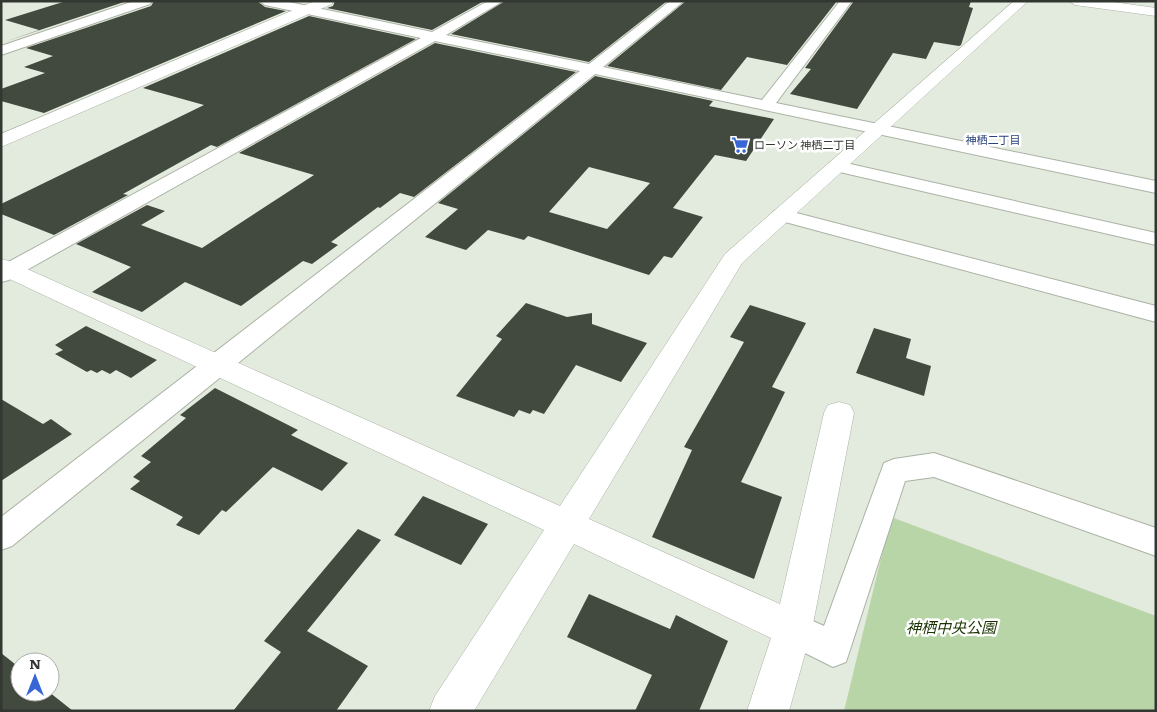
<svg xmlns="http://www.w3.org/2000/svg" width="1157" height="712" viewBox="0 0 1157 712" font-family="Literata,'Noto Sans JP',serif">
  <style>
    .green { fill: #b8d5a7 }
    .building { fill: #42493e; fill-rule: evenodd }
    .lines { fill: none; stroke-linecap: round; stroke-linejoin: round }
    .minor-casing { stroke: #aab2a5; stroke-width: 2 }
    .tertiary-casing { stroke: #aab2a5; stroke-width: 1 }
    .minor { fill: #fff; fill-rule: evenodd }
    .tertiary { fill: #fff; fill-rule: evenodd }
    .labels { text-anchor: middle; stroke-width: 5; stroke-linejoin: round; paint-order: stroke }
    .far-neighbourhood-label { font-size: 11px; fill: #29427a; stroke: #fff }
    .far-poi-label { font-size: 11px; fill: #333731; stroke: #fff; text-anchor: start }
    .near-park-label { font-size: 15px; font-style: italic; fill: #193301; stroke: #fff }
  </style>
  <rect width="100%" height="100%" fill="#e2ebdd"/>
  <path class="green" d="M891 517 1156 616V711H844Z"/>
  <g class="building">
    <path d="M66 1H127L4 42 39 30 5 20Z"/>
    <path d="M154 1H257L265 7 286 11 44 113 1 101V89L45 73 24 67 53 56 26 48 151 6Z"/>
    <path d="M335 1H484L432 30 327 8 333 6Z"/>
    <path d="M505 1H667L589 62 451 34Z"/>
    <path d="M686 1H837L787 65 747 57 721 90 607 66Z"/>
    <path d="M854 1H971L969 7 973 8 961 45 959 46 934 42 926 59 893 53 857 109 790 94 811 69 805 68Z"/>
    <path d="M309 16 416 39 217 147 211 145 123 194 128 195 54 235 1 214V204L204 105 143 88Z"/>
    <path d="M435 43 576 72 414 197 400 193 380 208 378 207 331 242 338 245 312 264 303 261 241 306 185 282 142 312 92 292 131 267 76 244 147 205 165 211 141 225 202 248 314 175 239 153Z"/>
    <path d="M595 76 713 101 709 106 774 119 746 161 715 155 673 208 703 217 672 258 664 256 649 275 528 236 524 240 488 230 466 250 425 237 458 209 438 203ZM589 167 650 183 607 229 549 212Z"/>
    <path d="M526 303 567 317 592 313V324L647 343 621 382 576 365 544 414 533 410 530 414 519 410 514 417 456 396 502 339 496 336Z"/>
    <path d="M750 305 806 323 772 387 785 392 741 482 782 497 754 579 652 537 692 450 684 447 744 342 730 337Z"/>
    <path d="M86 326 157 360 131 378 116 370 110 374 102 370 97 373 91 370 87 372 55 354 63 350 55 345Z"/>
    <path d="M874 328 911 339 906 358 931 366 924 396 856 373Z"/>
    <path d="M215 388 298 430 291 435 348 463 322 491 273 467 226 512 222 510 199 535 176 525 183 517 130 489 140 481 133 477 151 462 141 456 186 418 180 415Z"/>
    <path d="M1 399 43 424 51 419 72 434 1 481Z"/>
    <path d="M423 496 488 524 461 565 394 535Z"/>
    <path d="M358 529 381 540 307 631 368 666 336 711H233L281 652 264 641Z"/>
    <path d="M589 594 670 629 676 615 728 641 699 711H635L652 675 567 637Z"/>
    <path d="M1 653 20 668V692H49L73 711H1Z"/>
  </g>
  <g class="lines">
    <g class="minor-casing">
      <g id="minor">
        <path d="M134 1H152L150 4 1 55V46Z"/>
        <path d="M259 1H284L432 32 488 1H503L446 35 589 64 670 1H684L603 67 762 100 840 1H852L776 103 1156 181V193L595 74 12 546 1 550V517L580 71 435 41 9 280 1 282V266L421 38 265 5Z"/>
        <path d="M837 161 1156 233V245L831 170 828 166 831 162Z"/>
        <path d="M781 209 1156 306V322L774 219 771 215 774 211Z"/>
        <path d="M934 453 1156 528V556L934 477 905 481 846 662 833 667 781 641 776 629 781 617 793 612 824 626 884 463 894 459Z"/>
      </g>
    </g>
    <g class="tertiary-casing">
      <g id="tertiary">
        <path d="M315 1H333L332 4 1 147V134Z"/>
        <path d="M1014 1H1028L742 263 589 519 780 604 824 413 828 405 839 402 850 405 854 413 812 629 789 711H747L771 638 574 544 474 711H429L435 696 544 530 1 275V259L9 261 560 506 725 254Z"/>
        <path d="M1069 1H1106L1156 8V16L1075 5Z"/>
      </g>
    </g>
    <use href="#minor" class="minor"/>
    <use href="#tertiary" class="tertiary"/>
  </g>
  <defs>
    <g id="supermarket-bare" transform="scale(1.35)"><path d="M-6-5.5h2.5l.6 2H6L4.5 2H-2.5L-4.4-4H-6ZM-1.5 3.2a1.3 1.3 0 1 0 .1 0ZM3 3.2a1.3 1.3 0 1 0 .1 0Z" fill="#3866d6" stroke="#fff" stroke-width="2.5" paint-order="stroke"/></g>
  </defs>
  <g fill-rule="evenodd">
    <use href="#supermarket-bare" x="740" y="145"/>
  </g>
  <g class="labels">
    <g class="far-neighbourhood-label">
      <text x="993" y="144">神栖二丁目</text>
    </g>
    <g class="far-poi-label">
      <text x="754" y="149">ローソン 神栖二丁目</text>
    </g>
    <g class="near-park-label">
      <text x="951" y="633">神栖中央公園</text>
    </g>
  </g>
  <rect width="1157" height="712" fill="none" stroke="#333731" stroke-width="5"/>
  <g transform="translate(35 677)"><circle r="24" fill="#ffffff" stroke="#adafad"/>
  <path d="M0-4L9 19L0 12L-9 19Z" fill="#3866d6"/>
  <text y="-8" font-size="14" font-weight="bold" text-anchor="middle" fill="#333731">N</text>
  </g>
</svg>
